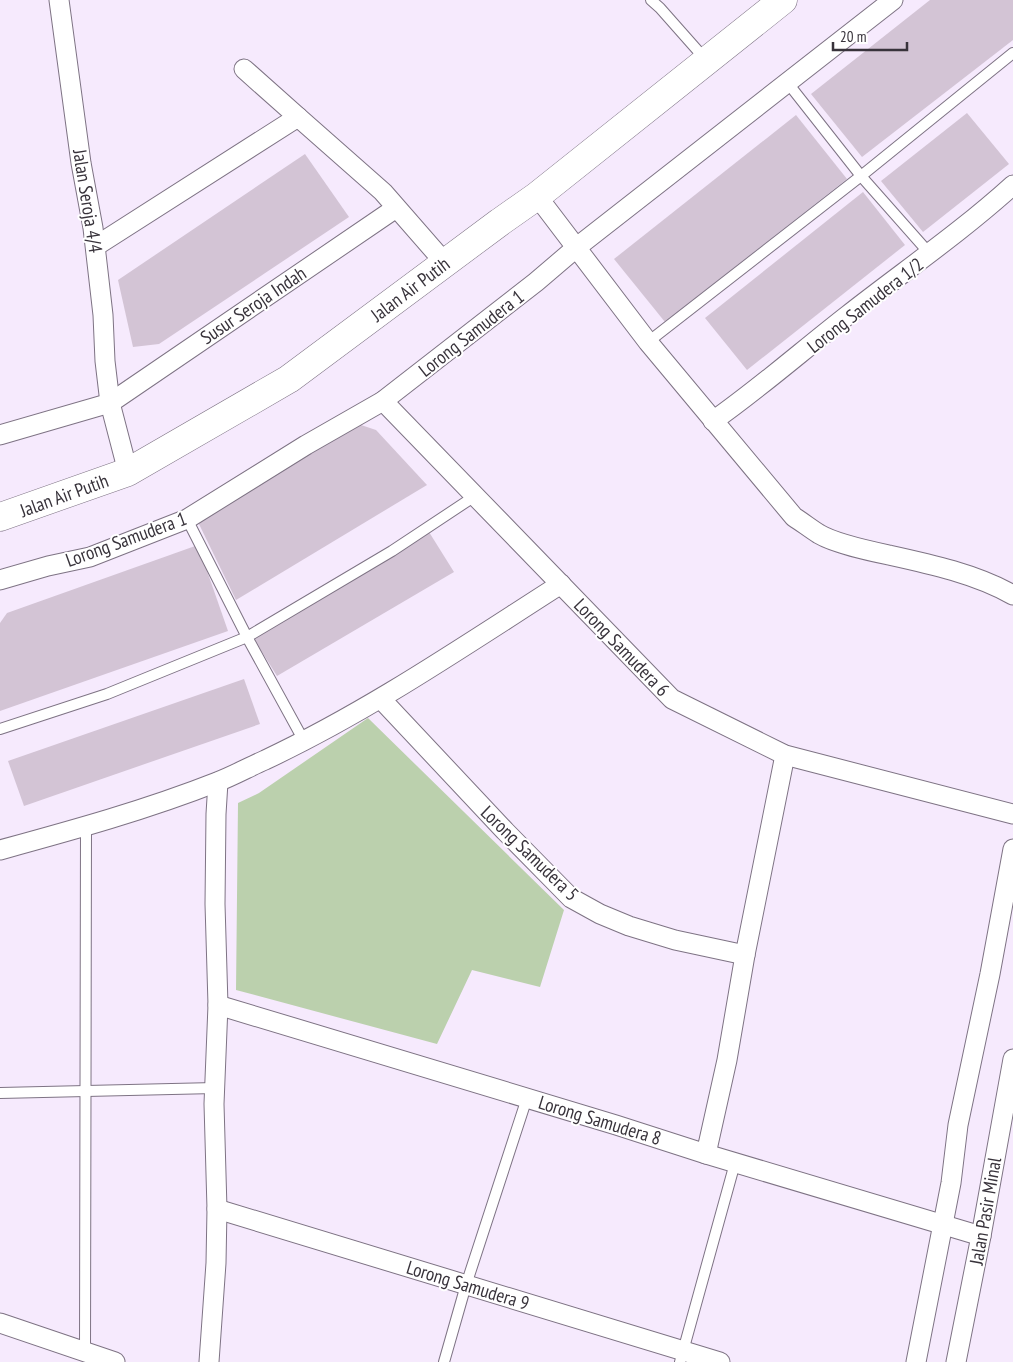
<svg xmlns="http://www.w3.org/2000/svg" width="1013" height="1362" viewBox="0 0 1013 1362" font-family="'PT Sans Narrow',sans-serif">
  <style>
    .green { fill: #bbd0ad }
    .building { fill: #d3c4d5 }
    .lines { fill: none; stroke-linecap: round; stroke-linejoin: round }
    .lane-casing { stroke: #7e7384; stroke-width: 12 }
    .street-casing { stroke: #7e7384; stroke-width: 21 }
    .primary-casing { stroke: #7e7384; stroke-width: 29 }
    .lane { stroke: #fff; stroke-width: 10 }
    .street { stroke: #fff; stroke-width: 19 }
    .primary { stroke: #fff; stroke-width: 28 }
    .labels { text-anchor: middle; stroke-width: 4; stroke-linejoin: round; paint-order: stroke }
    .street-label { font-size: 19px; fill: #38333b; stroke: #fff }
  </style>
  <rect width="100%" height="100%" fill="#f6eafd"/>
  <path class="green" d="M368 718 564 910 540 987 472 970 437 1044 236 990 238 803 259 793Z"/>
  <g class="building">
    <path d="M930 0H1013V40L862 157 811 94Z"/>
    <path d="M967 113 1009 164 923 232 881 181Z"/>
    <path d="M796 115 847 179 665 322 614 259Z"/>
    <path d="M305 154 349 217 159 344 133 347 118 280Z"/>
    <path d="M863 192 905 245 747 370 705 318Z"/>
    <path d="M352 422 376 430 427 485 236 600 197 520Z"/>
    <path d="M429 532 454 572 277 676 252 636Z"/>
    <path d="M198 545 228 631 0 711V623L7 613Z"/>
    <path d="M244 679 260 724 24 806 8 761Z"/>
  </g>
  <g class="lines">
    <g class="lane-casing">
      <g id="lane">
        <path d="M651 0 660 8 706 60"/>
        <path d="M787 82 861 176 930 254"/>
        <path d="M648 342 861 176 1013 53"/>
        <path d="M187 519 247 637 304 741"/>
        <path d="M0 729 107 694 247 637 392 551 475 496"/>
        <path d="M0 1093 215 1088"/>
        <path d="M85 1352 86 826"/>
        <path d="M444 1362 466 1285 527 1098"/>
        <path d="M680 1362 735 1163"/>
      </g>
    </g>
    <g class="street-casing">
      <g id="street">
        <path d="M59 0 81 163 93 228 103 315 105 361 110 403 128 472"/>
        <path d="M244 69 298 117"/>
        <path d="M537 196 648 342 794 517C802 522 811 529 819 534 836 544 870 551 889 555 930 564 976 574 1013 595"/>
        <path d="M96 246 298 117 383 192 445 263"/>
        <path d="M383 401 672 699 785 755 1013 814"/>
        <path d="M713 421C760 388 803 350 848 315 904 271 960 233 1013 185"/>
        <path d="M0 435 110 403 396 208"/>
        <path d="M0 580 48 566 90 557 187 519 306 445 383 401 536 282 577 247 893 0"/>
        <path d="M381 699 505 831 571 898 600 914 629 926 675 940 745 955"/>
        <path d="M0 850C73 830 146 810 217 782 233 776 249 767 265 760 369 711 464 646 561 584"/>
        <path d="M218 1005 616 1125 706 1154 981 1236"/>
        <path d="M706 1154 727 1060 745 955 785 755"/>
        <path d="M217 1209 720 1362"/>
        <path d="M0 1323 115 1362"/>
        <path d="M209 1362 216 1263 217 1209 214 1104 218 1005 215 904 216 814 218 782"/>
        <path d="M916 1362 951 1183 958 1125 990 974 1013 849"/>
        <path d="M956 1362 981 1236 1013 1059"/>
      </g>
    </g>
    <g class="primary-casing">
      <path id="primary" d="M0 517 128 472 289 379 500 222 537 196 783 0"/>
    </g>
    <use href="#lane" class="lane"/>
    <use href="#street" class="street"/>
    <use href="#primary" class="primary"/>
  </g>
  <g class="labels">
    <g class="street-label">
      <text transform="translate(88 201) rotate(81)" y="7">Jalan Seroja 4/4</text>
      <text transform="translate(410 289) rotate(-37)" y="7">Jalan Air Putih</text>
      <text transform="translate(253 305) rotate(-34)" y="7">Susur Seroja Indah</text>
      <text transform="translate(865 305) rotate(-38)" y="7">Lorong Samudera 1/2</text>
      <text transform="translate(471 333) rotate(-38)" y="7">Lorong Samudera 1</text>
      <text transform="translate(64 495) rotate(-20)" y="7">Jalan Air Putih</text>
      <text transform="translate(126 539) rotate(-20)" y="7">Lorong Samudera 1</text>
      <text transform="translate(622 647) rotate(46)" y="7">Lorong Samudera 6</text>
      <text transform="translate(530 853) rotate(44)" y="7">Lorong Samudera 5</text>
      <text transform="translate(600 1120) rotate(17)" y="7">Lorong Samudera 8</text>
      <text transform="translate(985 1211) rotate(-80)" y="7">Jalan Pasir Minal</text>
      <text transform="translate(468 1285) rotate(17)" y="7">Lorong Samudera 9</text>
    </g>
  </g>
  <path d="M833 42v8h74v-8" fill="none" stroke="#38333b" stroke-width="2.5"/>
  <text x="840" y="42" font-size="15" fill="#38333b" stroke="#ffffff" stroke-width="4" paint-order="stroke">20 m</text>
</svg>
